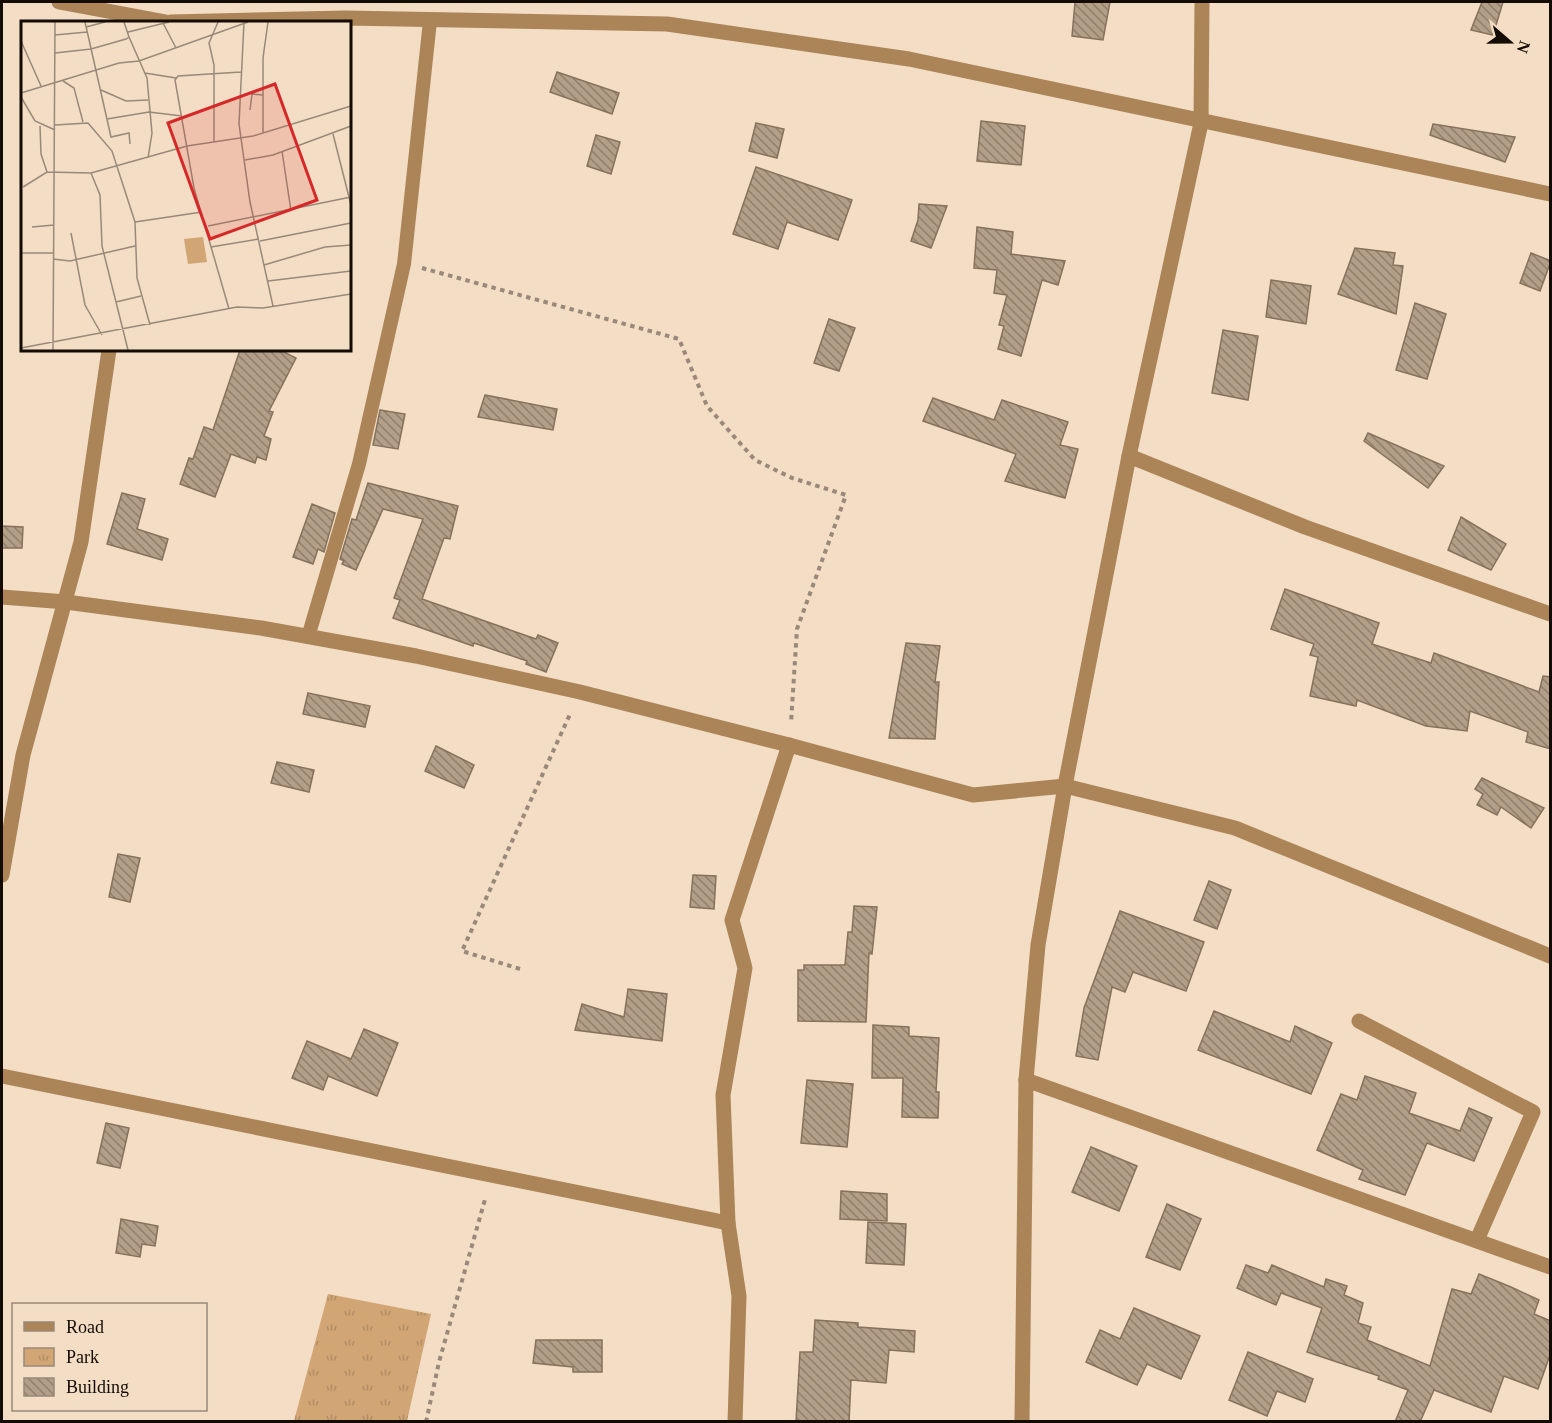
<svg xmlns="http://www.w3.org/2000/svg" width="1552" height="1423" viewBox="0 0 1552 1423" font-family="'Times New Roman',serif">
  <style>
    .park { fill: url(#park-tufts) }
    .building { fill: url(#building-back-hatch); stroke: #86725c; stroke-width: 1.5 }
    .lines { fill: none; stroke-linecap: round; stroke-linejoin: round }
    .path { stroke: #9a8978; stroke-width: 4; stroke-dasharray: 4.5 4.5; stroke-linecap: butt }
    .service { stroke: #ab8457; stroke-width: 14 }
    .minor { stroke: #ab8457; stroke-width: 15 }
    .inset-road { fill: none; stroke: #998978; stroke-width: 1.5 }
    .view { fill: #d62828; fill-opacity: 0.15; stroke: #d62828; stroke-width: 3 }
    .inset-edge { fill: none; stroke: #130b04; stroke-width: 3 }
  </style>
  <defs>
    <pattern id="park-tufts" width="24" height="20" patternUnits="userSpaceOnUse" patternTransform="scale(1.5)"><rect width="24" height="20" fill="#d1a574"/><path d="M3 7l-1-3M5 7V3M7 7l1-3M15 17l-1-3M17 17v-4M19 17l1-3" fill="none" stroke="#b38d63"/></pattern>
    <pattern id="building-back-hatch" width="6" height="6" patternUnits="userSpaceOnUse" patternTransform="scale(1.5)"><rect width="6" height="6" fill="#b39e87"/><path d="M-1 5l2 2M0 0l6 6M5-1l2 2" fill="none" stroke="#907f6c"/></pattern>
  </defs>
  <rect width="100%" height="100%" fill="#f3ddc5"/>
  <path class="park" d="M328 1294 431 1314 407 1421H294Z"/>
  <g class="building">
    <path d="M1075 2H1110L1103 40 1072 36Z"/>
    <path d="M1482 2H1503L1493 35 1471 30Z"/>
    <path d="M557 72 619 93 612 114 550 92Z"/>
    <path d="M981 121 1025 126 1021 165 977 161Z"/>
    <path d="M756 123 784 129 777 158 749 151Z"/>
    <path d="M1433 124 1515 137 1505 162 1430 135Z"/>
    <path d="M596 135 620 142 611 174 587 166Z"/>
    <path d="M756 167 852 200 838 240 787 222 778 249 733 234Z"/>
    <path d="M919 204 947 206 931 248 911 241 918 220Z"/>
    <path d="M977 227 1013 232 1011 254 1065 261 1058 285 1042 280 1021 356 998 349 1004 326 999 325 1007 295 994 293 997 270 974 268Z"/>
    <path d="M1355 248 1395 253 1393 265 1403 266 1396 314 1338 294Z"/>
    <path d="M1531 253 1551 261 1540 291 1520 283Z"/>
    <path d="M1271 280 1311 286 1306 324 1266 317Z"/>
    <path d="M1415 303 1446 314 1427 379 1396 370Z"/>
    <path d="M829 319 855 328 839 371 814 363Z"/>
    <path d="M1223 330 1258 336 1248 400 1212 393Z"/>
    <path d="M240 350H280L296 358 269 411 273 412 264 436 271 439 266 460 257 457 255 463 231 454 215 497 180 484 189 458 193 459 204 427 213 430Z"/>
    <path d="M485 395 557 409 553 430 478 417Z"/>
    <path d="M933 398 994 420 1002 400 1068 422 1060 445 1078 449 1065 498 1005 481 1016 454 923 421Z"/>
    <path d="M380 410 405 414 398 449 373 445Z"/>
    <path d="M1368 433 1444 466 1428 488 1364 441Z"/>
    <path d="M368 483 458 506 450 539 444 538 422 599 536 639 538 635 558 643 546 672 526 664 527 661 474 643 473 646 393 618 400 600 394 598 423 519 383 509 356 570 342 564 344 561 340 559 352 519 356 520Z"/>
    <path d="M122 493 145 499 137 529 168 539 162 560 107 544Z"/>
    <path d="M312 504 335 513 324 552 318 549 313 564 293 557Z"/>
    <path d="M1461 517 1506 544 1491 570 1448 550Z"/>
    <path d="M2 526 23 527 22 548H2Z"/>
    <path d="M1285 589 1379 623 1372 644 1431 663 1434 653 1539 692 1543 676 1551 677V749L1526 742 1528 732 1470 711 1467 731 1426 726 1357 700 1356 706 1310 696 1318 657 1310 655 1314 644 1271 629Z"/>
    <path d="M906 643 940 646 935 682H939L935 739 889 738Z"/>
    <path d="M308 693 370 706 365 727 303 714Z"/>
    <path d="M436 746 474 765 464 788 425 771Z"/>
    <path d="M277 762 314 770 309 792 271 783Z"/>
    <path d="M1482 778 1544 808 1531 828 1501 807 1497 815 1477 805 1483 794 1475 789Z"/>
    <path d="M118 854 140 858 130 902 109 897Z"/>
    <path d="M693 875 716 876 714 909 690 907Z"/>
    <path d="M1209 881 1231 890 1217 929 1194 920Z"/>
    <path d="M854 906 877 907 872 954 869 953 866 1022 798 1021V970H804V965H845L848 932H852Z"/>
    <path d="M1120 911 1204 942 1186 991 1133 972 1125 992 1112 987 1098 1060 1076 1056 1084 1008Z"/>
    <path d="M628 989 667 994 662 1041 575 1030 582 1004 624 1017Z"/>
    <path d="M1214 1011 1290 1042 1295 1026 1332 1043 1311 1094 1198 1050Z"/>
    <path d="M873 1025 909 1027V1036L939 1038 936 1092H939L938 1118 902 1117 903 1078H872Z"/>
    <path d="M364 1029 398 1043 377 1096 328 1076 323 1090 292 1078 307 1041 351 1059Z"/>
    <path d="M1365 1076 1416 1093 1409 1113 1460 1131 1469 1108 1492 1118 1474 1161 1427 1143 1405 1195 1359 1179 1363 1170 1317 1150 1341 1094 1357 1100Z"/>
    <path d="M807 1080 853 1084 847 1147 801 1143Z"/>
    <path d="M106 1123 129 1128 120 1168 97 1163Z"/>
    <path d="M1091 1147 1137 1166 1119 1211 1072 1192Z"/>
    <path d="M841 1191 887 1194V1221L840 1219Z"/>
    <path d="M1167 1204 1201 1219 1180 1270 1146 1257Z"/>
    <path d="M121 1219 158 1226 155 1246 142 1244 140 1257 116 1253Z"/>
    <path d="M868 1222 906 1224 904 1265 866 1263Z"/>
    <path d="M1246 1265 1268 1273 1272 1265 1324 1287 1326 1279 1347 1286 1344 1295 1363 1303 1358 1323 1371 1327 1367 1340 1430 1366 1452 1289 1471 1294 1479 1274 1511 1287 1539 1300 1534 1314 1551 1321V1352L1538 1389 1504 1376 1491 1412 1434 1390 1420 1422H1395L1408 1390 1378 1379 1379 1376 1307 1352 1322 1308 1281 1293 1276 1305 1237 1288Z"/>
    <path d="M1134 1308 1200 1336 1181 1379 1147 1364 1137 1385 1086 1362 1100 1330 1120 1339Z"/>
    <path d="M815 1320 858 1323V1327L915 1331 914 1352 889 1350 886 1383 851 1380 849 1422H796L800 1352H813Z"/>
    <path d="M536 1340H602V1372H573V1367L533 1363Z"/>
    <path d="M1248 1352 1313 1379 1305 1402 1277 1391 1267 1416 1229 1400Z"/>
  </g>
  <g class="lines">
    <g class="path">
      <path d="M422 268 679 339 707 406 755 460 792 478 846 495 797 629 791 723"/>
      <path d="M520 969 462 951 571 712"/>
      <path d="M426 1422 439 1362 486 1196"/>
    </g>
    <path class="service" d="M308 637 359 464 404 264 430 21"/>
    <g class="minor">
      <path d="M59 2 166 22"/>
      <path d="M171 22 346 18 667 24 909 59 1550 194"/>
      <path d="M1129 456 1305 527 1550 614"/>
      <path d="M2 597 66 602 261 628 416 656 580 692 789 745 973 795 1065 786 1235 828 1550 956"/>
      <path d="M2 875 23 755 81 542 109 350"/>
      <path d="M1359 1021 1533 1112 1477 1240"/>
      <path d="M2 1076 728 1223"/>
      <path d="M1026 1080 1550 1267"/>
      <path d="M735 1422 739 1296 728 1223 723 1095 745 968 732 920 789 745"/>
      <path d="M1022 1422 1026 1080 1038 945 1065 786 1129 456 1201 123 1202 2"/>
    </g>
  </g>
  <g transform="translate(21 21)">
    <rect width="330" height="330" fill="#f3ddc5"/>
    <path d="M182 216 186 241 167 243 163 218Z" fill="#d1a574"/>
    <path class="inset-road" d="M64 1 90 116 108 112 109 123M223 1 218 103 229 181 252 285M142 2 155 27M65 6 84 1M107 11 148 1M34 14 66 11M108 16 126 57 131 112 127 137M0 20 20 65M34 32 70 28 105 18 108 16 103 1M124 52 155 57M42 60 53 67 62 101M80 69 105 80 127 79M0 72 98 42 118 40 227 1M0 76 14 100 34 109M229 89 231 73 242 74M86 98 128 91 161 95M34 104 67 102 91 130 114 201 116 257 129 304M19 105 20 133 26 151M242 112V37L247 1M312 113 330 184M193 121V44L188 22 197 1M261 130 270 190M224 139 252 134 330 105M70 152 79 174 81 225 95 281 120 275M2 166 26 151 70 152 166 125 232 115 330 85M114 201 181 191M187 205 330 176M11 206 33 204M50 212 64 284 81 314M239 220 330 202M190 226 238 218M0 232H32M32 238 49 240 114 225M243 244 304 226 330 224M247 260 330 250M95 281 107 329M208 288 173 167 154 59 157 55 220 51M0 327 216 286 242 287 330 273M32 329 34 1"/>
    <path class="view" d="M254 63 296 179 189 218 147 102Z"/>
    <rect width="330" height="330" class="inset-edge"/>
  </g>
  <rect width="1552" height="1423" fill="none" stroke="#130b04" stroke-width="6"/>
  <rect x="12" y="1303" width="195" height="108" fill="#f3ddc5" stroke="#998978" stroke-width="1.5"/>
  <rect x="24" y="1322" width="30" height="9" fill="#ab8457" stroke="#998978" stroke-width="1.5"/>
  <text x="66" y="1333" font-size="18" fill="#130b04">Road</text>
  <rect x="24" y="1348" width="30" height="18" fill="url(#park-tufts)" stroke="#998978" stroke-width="1.5"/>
  <text x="66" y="1363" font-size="18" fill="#130b04">Park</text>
  <rect x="24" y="1378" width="30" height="18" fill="url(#building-back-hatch)" stroke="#998978" stroke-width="1.5"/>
  <text x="66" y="1393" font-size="18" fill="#130b04">Building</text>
  <g transform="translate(1510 42) rotate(110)" stroke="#f3ddc5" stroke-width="4.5" paint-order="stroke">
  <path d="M0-4.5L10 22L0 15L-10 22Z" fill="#130b04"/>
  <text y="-9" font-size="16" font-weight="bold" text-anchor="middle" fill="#130b04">N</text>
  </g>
</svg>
